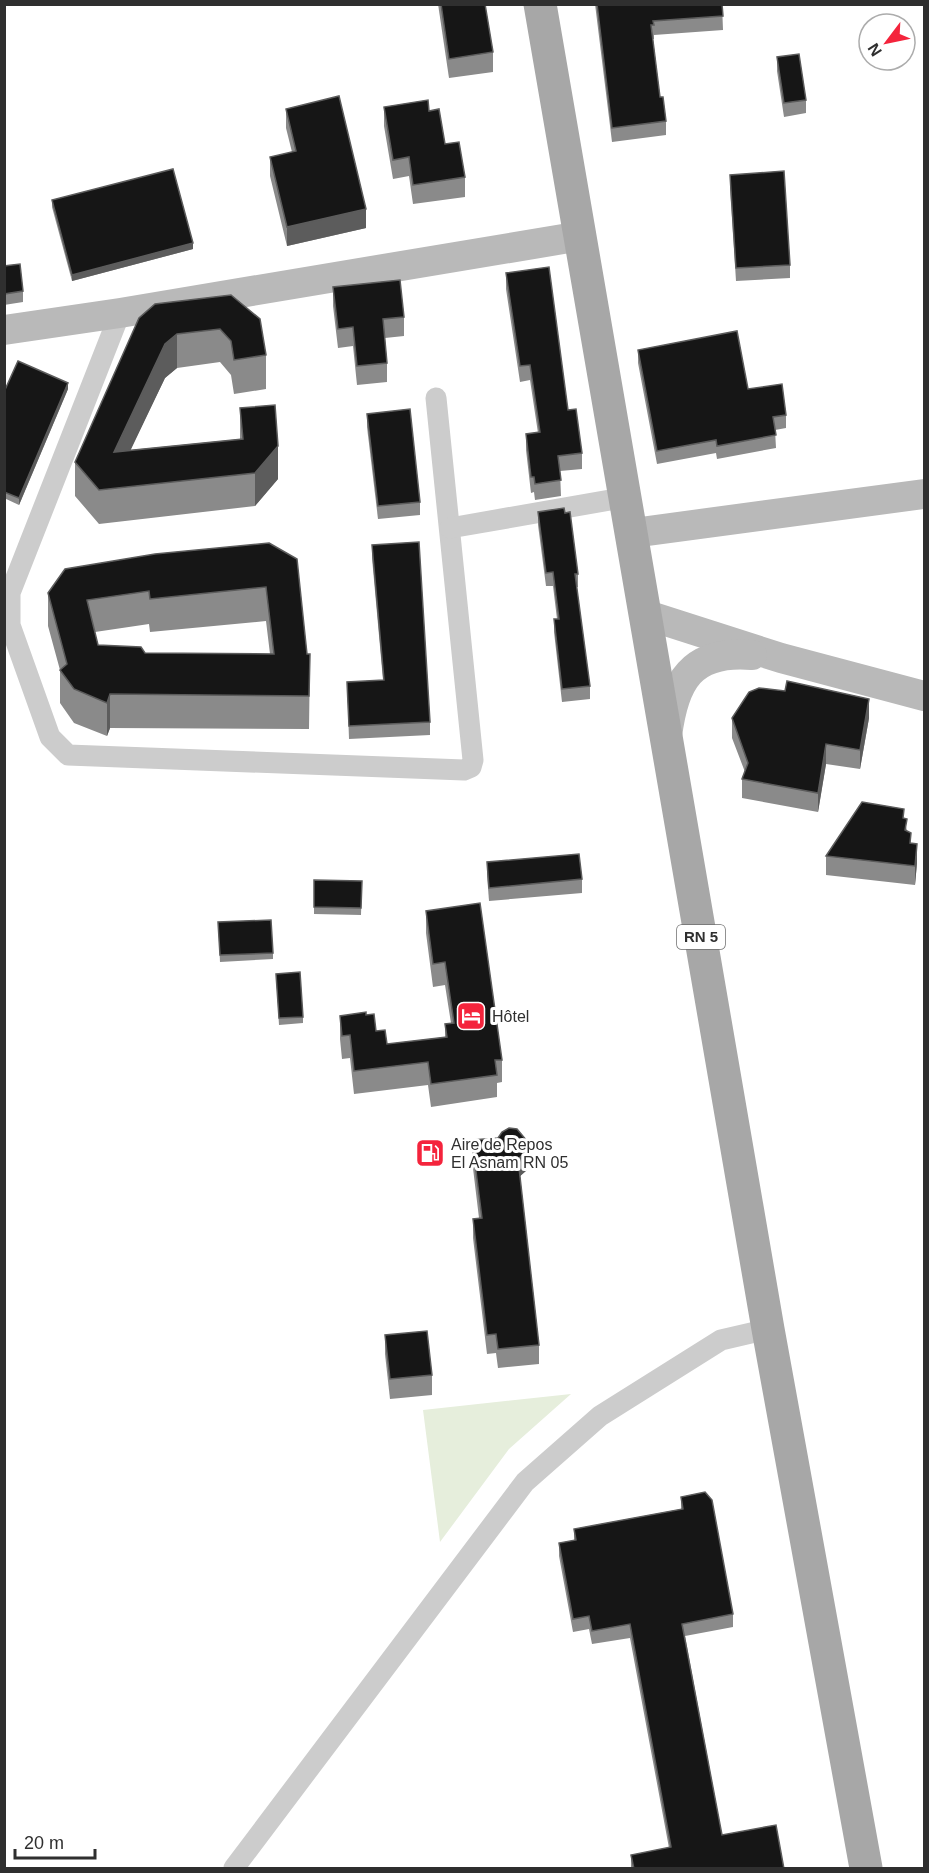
<svg xmlns="http://www.w3.org/2000/svg" width="929" height="1873" viewBox="0 0 929 1873" font-family="Arial,sans-serif">
  <style>
    .green { fill: #e6eedc }
    .lines { fill: none; stroke-linecap: round; stroke-linejoin: round }
    .street { stroke: #ccc; stroke-width: 21 }
    .secondary { stroke: #b9b9b9; stroke-width: 30 }
    .primary { stroke: #a7a7a7; stroke-width: 33 }
    .wall { fill: #8a8a8a; fill-rule: evenodd }
    .shaded-wall { fill: #5c5c5c }
    .building { fill: #161616; stroke: #5c5c5c; stroke-width: 1.5; fill-rule: evenodd }
    .labels { text-anchor: middle; stroke-width: 6; stroke-linejoin: round; paint-order: stroke }
    .shield { fill: #fff; stroke: #6d6d6d; stroke-width: 1.5 }
    .shield-label { font-size: 15px; font-weight: bold; fill: #2f2f2f }
    .poi-label { font-size: 16px; fill: #2f2f2f; stroke: #fff; text-anchor: start }
  </style>
  <rect width="100%" height="100%" fill="#fff"/>
  <path class="green" d="M571 1394 509 1449 440 1542 423 1410Z"/>
  <g class="lines">
    <g class="street">
      <path d="M120 313 10 593V625L50 737 68 755 464 770 471 767 473 760 436 398"/>
      <path d="M450 528 627 497"/>
      <path d="M234 1868 525 1482 600 1416 721 1340 768 1329"/>
    </g>
    <g class="secondary">
      <path d="M4 330 120 313 581 236"/>
      <path d="M633 533 924 494"/>
      <path d="M647 615 781 658 924 696"/>
      <path d="M667 736C674 681 691 650 752 655"/>
    </g>
    <path class="primary" d="M540 4 768 1329 866 1868"/>
  </g>
  <g class="wall">
    <path d="M438 4H485L493 52V72L449 78Z"/>
    <path d="M595 4H722L723 30 654 35V39H653L660 97 666 121V135L612 142Z"/>
    <path d="M777 57 806 100V113L784 117 777 71Z"/>
    <path d="M384 107 429 111 445 144 465 177V197L413 204 409 176 393 179 384 126Z"/>
    <path d="M286 109 366 228 287 246 270 176V157L292 152 286 128Z"/>
    <path d="M730 175 790 265V278L736 281 730 188Z"/>
    <path d="M52 200 193 249 72 281 52 207Z"/>
    <path d="M4 266 23 291V302L4 305Z"/>
    <path d="M506 273 568 410 582 453V469L560 471 561 496 535 500 534 492 531 493 526 450V434L538 433 530 380 520 382 506 289Z"/>
    <path d="M333 287 404 317V336L385 338 387 363V382L357 385 353 346 338 348 333 306Z"/>
    <path d="M231 295 266 355V389L234 394 231 375 220 362 177 368 165 378 130 450 240 439V408L278 479 255 506 99 524 75 496V462L139 318Z"/>
    <path d="M638 350 748 389 786 415V428L775 430 776 448 717 459 716 453 657 464 638 363Z"/>
    <path d="M68 389 19 505 4 498V392Z"/>
    <path d="M367 414 420 502V515L378 519 367 427Z"/>
    <path d="M538 512 578 574V587H576L590 686V699L562 702 554 632V619H557L553 586H546L538 525Z"/>
    <path d="M269 543 307 654H310L309 729 110 728 107 736 74 723 60 703V670L48 626V593ZM266 621 270 654 145 653 98 645 95 632 149 624 150 632Z"/>
    <path d="M372 545 430 722V735L349 739 347 682 383 680 372 558Z"/>
    <path d="M732 718H869L860 769 826 764 818 812 742 798V779L745 772 732 738Z"/>
    <path d="M904 818 907 831 917 863 915 885 826 875V856Z"/>
    <path d="M487 862 582 879V893L489 901 487 875Z"/>
    <path d="M314 880 362 881 361 915 314 914Z"/>
    <path d="M426 911 502 1060V1082L497 1083V1097L431 1107 428 1085 354 1094 350 1058 342 1059 340 1039V1016L366 1015 376 1031 387 1044 445 1037V1024L451 1023 445 985 433 987 426 933Z"/>
    <path d="M218 922 273 953V959L220 962Z"/>
    <path d="M276 974 303 1017V1023L279 1025Z"/>
    <path d="M498 1138 527 1160V1170L520 1176 539 1345V1364L498 1368 496 1353 487 1354 473 1238V1219L479 1218 472 1160V1140Z"/>
    <path d="M385 1335 432 1375V1395L390 1399 385 1354Z"/>
    <path d="M681 1497 733 1614V1627L685 1636 722 1835 784 1869H631V1855L669 1848 630 1638 592 1644 589 1629 573 1632 559 1556V1543L574 1540V1529L681 1509Z"/>
  </g>
  <g class="shaded-wall">
    <path d="M366 209V228L287 246V227Z"/>
    <path d="M193 243V249L72 281V275Z"/>
    <path d="M177 334V368L165 378 114 485V452L165 344Z"/>
    <path d="M68 383V389L19 505V498Z"/>
    <path d="M278 446V479L255 506V473Z"/>
    <path d="M110 694V728L107 736V703Z"/>
    <path d="M869 699V718L860 769V750Z"/>
    <path d="M826 744V764L818 812V793Z"/>
    <path d="M917 844V863L915 885V866Z"/>
    <path d="M527 1141V1170L518 1178V1159Z"/>
  </g>
  <g class="building">
    <path d="M441 4H485L493 52 449 59Z"/>
    <path d="M597 4H722L723 16 653 21 654 25H651L660 97H663L666 121 612 128Z"/>
    <path d="M799 54 806 100 784 103 777 57Z"/>
    <path d="M339 96 366 209 287 227 270 157 296 151 286 109Z"/>
    <path d="M428 100 429 111 439 109 445 144 459 142 465 177 413 185 409 157 393 160 384 107Z"/>
    <path d="M173 169 193 243 72 275 52 200Z"/>
    <path d="M784 171 790 265 736 268 730 175Z"/>
    <path d="M20 264 23 291 4 294V266Z"/>
    <path d="M549 267 568 410 576 409 582 453 558 456 561 480 535 484 534 477H531L526 434 540 432 530 365 520 366 506 273Z"/>
    <path d="M400 280 404 317 383 319 387 363 357 366 353 327 338 329 333 287Z"/>
    <path d="M231 295 260 319 266 355 234 360 231 341 220 329 177 334 165 344 114 452 243 439 240 408 275 405 278 446 255 473 99 490 75 462 139 318 155 304Z"/>
    <path d="M737 331 748 389 782 384 786 415 773 417 776 435 717 446 716 440 657 451 638 350Z"/>
    <path d="M18 361 68 383 19 498 4 492V392Z"/>
    <path d="M410 409 420 502 378 506 367 414Z"/>
    <path d="M564 508 565 513 570 512 578 574H575L590 686 562 689 554 619H559L553 572 546 573 538 512Z"/>
    <path d="M419 542 430 722 349 726 347 682 384 680 372 545Z"/>
    <path d="M269 543 297 559 307 654H310L309 696 110 694 107 703 74 689 60 670 67 664 48 593 65 569 155 554ZM266 587 274 654 145 653 141 647 98 645 87 600 149 591 150 599Z"/>
    <path d="M787 681 869 699 860 750 826 744 818 793 742 779 748 763 732 718 749 692 759 688 785 691Z"/>
    <path d="M862 802 904 809 903 818 907 819 905 830 911 833 910 843 917 844 915 866 826 856Z"/>
    <path d="M579 854 582 879 489 888 487 862Z"/>
    <path d="M314 880 362 881 361 908 314 907Z"/>
    <path d="M480 903 502 1060H495L497 1075 431 1084 428 1062 354 1071 350 1035 342 1036 340 1016 366 1012V1015L374 1014 376 1031 385 1030 387 1044 447 1037 445 1024 454 1023 445 962 433 964 426 911Z"/>
    <path d="M271 920 273 953 220 955 218 922Z"/>
    <path d="M300 972 303 1017 279 1018 276 974Z"/>
    <path d="M509 1128 517 1129 527 1141V1151L518 1159 539 1345 498 1349 496 1334 487 1335 473 1219 482 1218 472 1140 498 1138 502 1132Z"/>
    <path d="M427 1331 432 1375 390 1379 385 1335Z"/>
    <path d="M705 1492 712 1500 733 1614 682 1624 722 1835 776 1825 784 1869H634L631 1855 671 1847 630 1624 592 1631 589 1616 573 1619 559 1543 576 1540 574 1529 683 1509 681 1497Z"/>
  </g>
  <defs>
    <g id="hotel-square" transform="scale(1.5)"><rect x="-9" y="-9" width="18" height="18" rx="4" fill="#f4243c" stroke="#fff"/><path d="M-6-4.5h1.5V1H6V5H4.5V3h-9V5H-6ZM-4 0a1.8 1.8 0 1 1 3.6 0ZM.5 0V-2.5h3Q6-2.5 6 0Z" fill="#fff"/></g>
    <g id="fuel-square" transform="scale(1.5)"><rect x="-9" y="-9" width="18" height="18" rx="4" fill="#f4243c" stroke="#fff"/><path d="M-5.5-6h7V0h2V4h1.3V-2.5L3-4.5l.8-.8L6-3V5H2.5V1h-1V6h-7ZM-4.2-4.7v3.2H.2V-4.7Z" fill="#fff"/></g>
  </defs>
  <g fill-rule="evenodd">
    <use href="#hotel-square" x="471" y="1016"/>
    <use href="#fuel-square" x="430" y="1153"/>
  </g>
  <g class="labels">
    <rect class="shield" x="677" y="925" width="48" height="24" rx="4.5"/>
    <g class="shield-label">
      <text x="701" y="942">RN 5</text>
    </g>
    <g class="poi-label">
      <text x="492" y="1022">Hôtel</text>
      <text x="451" y="1150">Aire de Repos<tspan x="451" dy="18">El Asnam RN 05</tspan></text>
    </g>
  </g>
  <rect width="929" height="1873" fill="none" stroke="#2f2f2f" stroke-width="12"/>
  <g transform="translate(887 42) rotate(238)"><circle r="28" fill="#ffffff" stroke="#acacac" stroke-width="1.5"/>
  <path d="M0-4.5L10 22L0 15L-10 22Z" fill="#f4243c"/>
  <text y="-9" font-size="16" font-weight="bold" text-anchor="middle" fill="#2f2f2f">N</text>
  </g>
  <path d="M15 1849v9h80v-9" fill="none" stroke="#2f2f2f" stroke-width="3"/>
  <text x="24" y="1849" font-size="18" fill="#2f2f2f" stroke="#ffffff" stroke-width="4.5" paint-order="stroke">20 m</text>
</svg>
